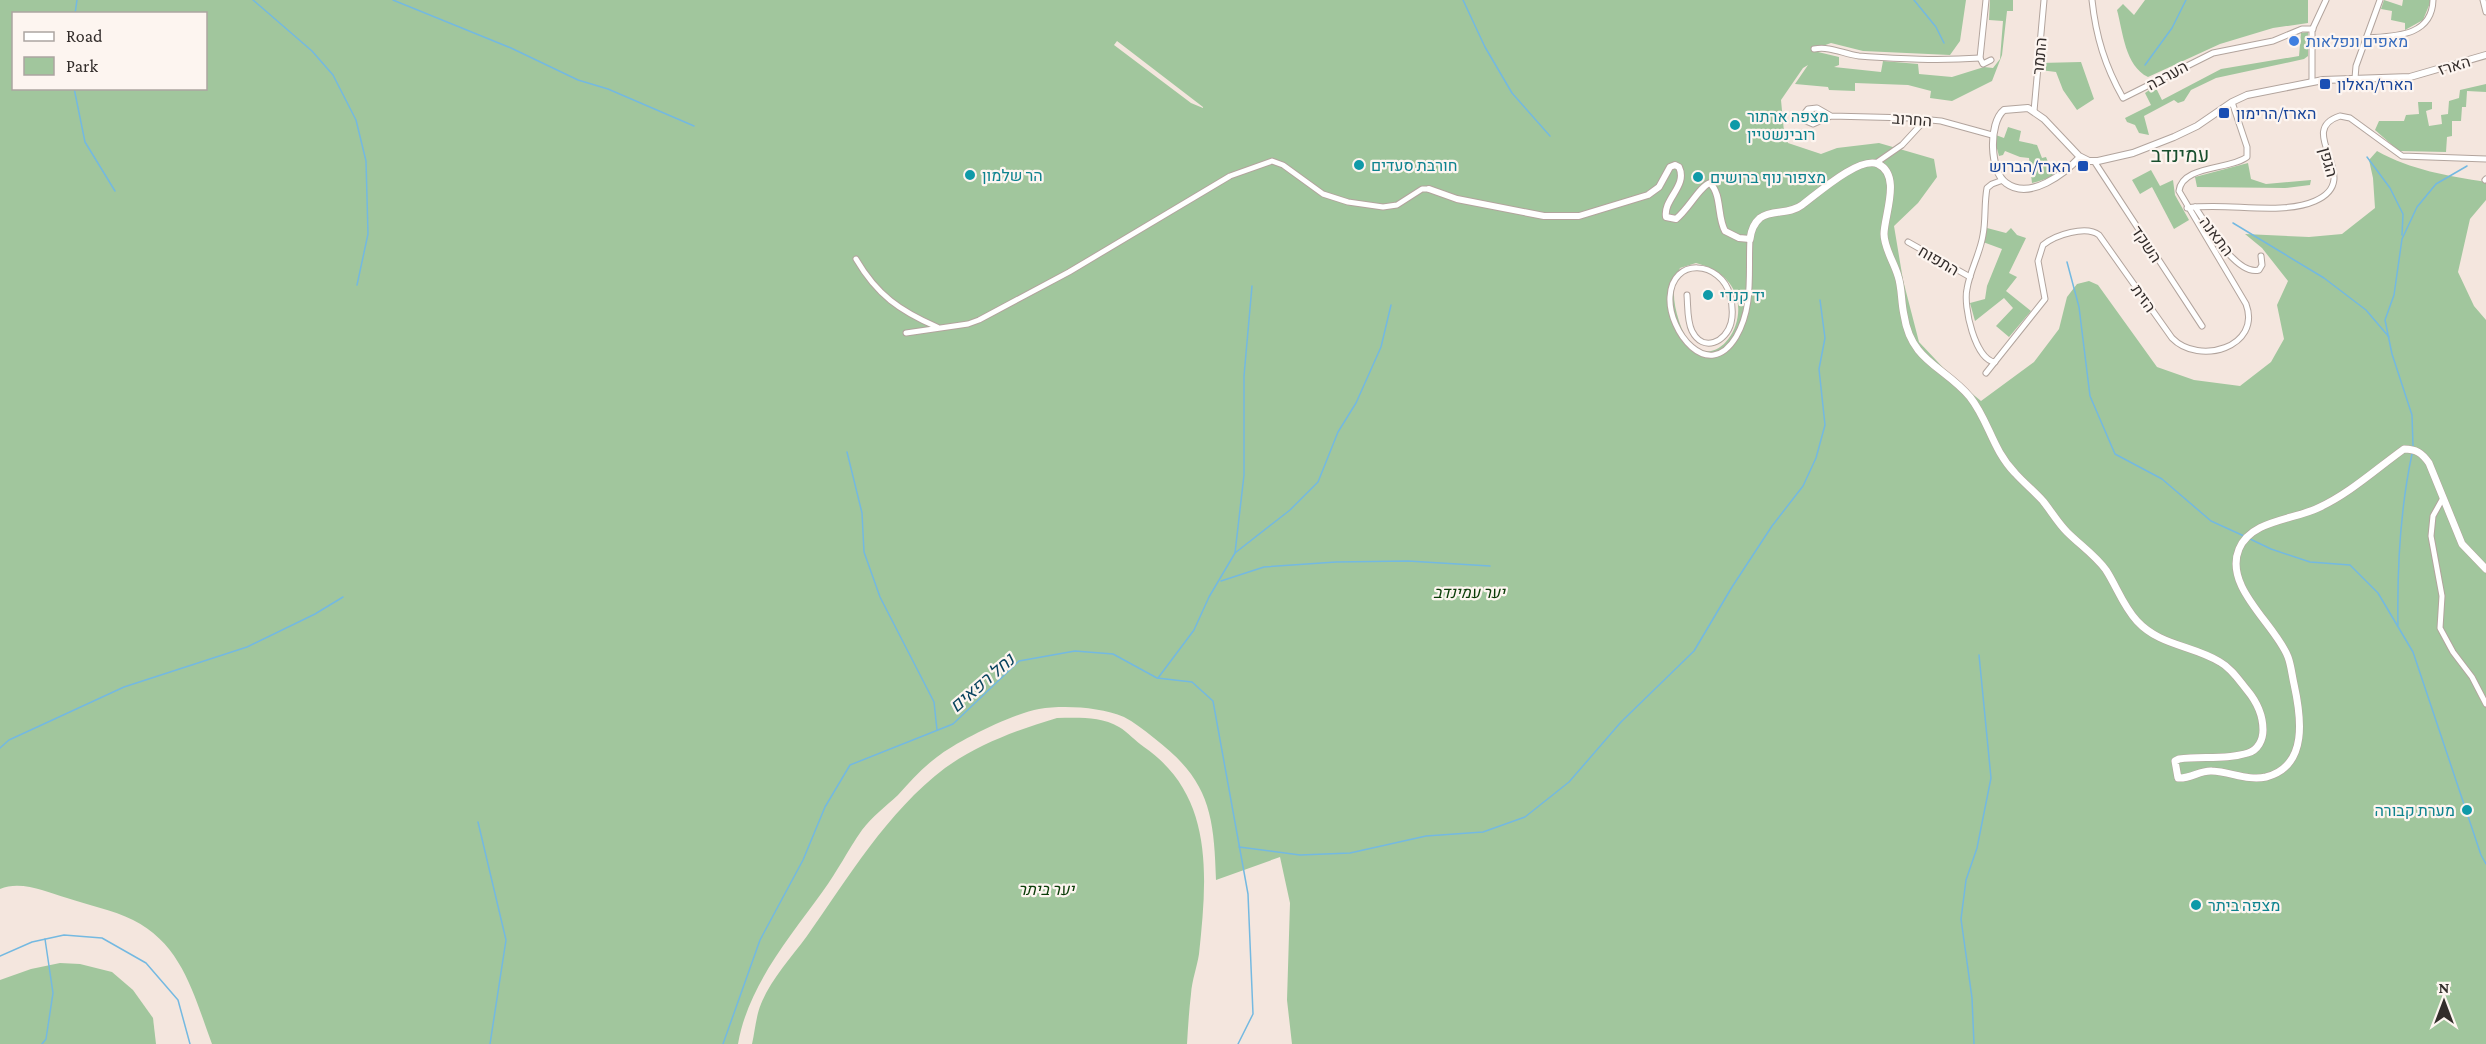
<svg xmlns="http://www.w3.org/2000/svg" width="2486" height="1044" viewBox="0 0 2486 1044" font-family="'Crimson Pro',Heebo,serif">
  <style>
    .green { fill: #a1c69d; fill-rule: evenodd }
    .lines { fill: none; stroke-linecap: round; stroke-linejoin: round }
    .stream { stroke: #74b9e1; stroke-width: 1.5 }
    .minor-casing { stroke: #b2a49d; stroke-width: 7 }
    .tertiary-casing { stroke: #b2a49d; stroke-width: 8 }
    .secondary-casing { stroke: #b2a49d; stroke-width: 8 }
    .minor { stroke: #fff; stroke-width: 5 }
    .tertiary { stroke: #fff; stroke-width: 6 }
    .secondary { stroke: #fff; stroke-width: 7 }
    .shop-dot { fill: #3f7fe0; stroke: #fdf5f0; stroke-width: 2 }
    .transit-dot { fill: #1a4fb4; stroke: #fdf5f0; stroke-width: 2 }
    .culture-dot { fill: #0f9aa8; stroke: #fdf5f0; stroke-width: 2 }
    .labels { text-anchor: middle; stroke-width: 4.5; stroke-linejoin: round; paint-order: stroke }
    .shop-label { font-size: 16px; fill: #366cbe; stroke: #fdf5f0; text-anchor: start }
    .street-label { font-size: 16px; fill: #332d2b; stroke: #fdf5f0 }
    .transit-label { font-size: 16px; fill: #164399; stroke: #fdf5f0; text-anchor: start }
    .culture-label { font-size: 16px; fill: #0d838f; stroke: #fdf5f0; text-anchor: start }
    .park-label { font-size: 16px; font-style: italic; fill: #093c07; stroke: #fdf5f0 }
    .water-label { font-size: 18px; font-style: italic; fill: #08435e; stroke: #fdf5f0 }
    .quarter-label { font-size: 20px; fill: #194f2e; stroke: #fdf5f0 }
  </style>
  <rect width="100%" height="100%" fill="#f4e6de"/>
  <g class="green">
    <path d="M0 0H1966L1960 41 1950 55 1863 51 1831 43 1817 48 1818 52 1839 57V65L1834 67 1881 72 1883 61 1918 64 1919 74 1952 77 1984 67 1993 68 2000 59 2003 21 1989 20 1990 0H2013V11H2007L2002 55 1992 81 1952 101 1930 98 1931 91 1908 85 1855 83V91L1829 90 1828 87 1795 84 1808 65 1803 68 1781 100 1784 132 1788 143 1821 154 1837 148 1879 143 1934 159 1937 177 1918 203 1894 226 1903 280 1919 342 1952 377 1981 401 2034 362 2059 329 2067 297 2077 284 2089 281 2098 285 2157 367 2194 380 2240 386 2271 362 2284 339 2277 305 2288 281 2262 248 2245 234 2309 237 2342 234 2375 208 2373 178 2369 160 2377 151C2411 170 2448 176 2486 182V200L2470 219 2458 272 2474 306 2486 320V1044H1292L1287 1000 1290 903 1280 857 1216 880C1214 813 1209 780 1154 738 1144 730 1134 722 1124 717 1100 707 1064 705 1039 709 1014 713 957 741 937 757 922 768 910 782 898 795 886 806 872 817 862 830 848 850 837 872 823 891 789 938 748 986 738 1044H212C194 996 183 945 133 920 113 910 88 905 67 898 47 892 21 880 0 889ZM14 14H206V88H14ZM1117 41 1203 107V108L1191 103 1114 45ZM1696 263C1787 287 1707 407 1679 321 1673 302 1671 285 1680 268Z"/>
    <path d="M2145 0H2308V23L2273 28 2220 44 2148 77C2125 66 2123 32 2117 10L2123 4 2134 15Z"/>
    <path d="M2384 0 2402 6 2403 0H2430V3L2423 20 2405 30V23L2391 20 2392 11 2381 9Z"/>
    <path d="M2308 32V56L2304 59 2216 78 2191 90 2184 101 2178 103 2174 100 2144 116 2149 135 2139 133 2135 125 2127 122 2125 118 2151 105 2145 93 2155 86 2162 100 2221 69 2299 56 2301 33Z"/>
    <path d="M2081 62 2094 99 2077 110 2063 90 2056 72 2040 70V63Z"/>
    <path d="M2486 84V92L2467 91 2466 107H2462L2461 121H2452V136L2447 137 2446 152 2399 151 2375 130 2379 121H2404L2406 115 2419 114 2418 102H2432V109L2426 111 2429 126 2442 124 2441 115 2448 114 2449 101 2459 98 2460 90Z"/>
    <path d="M2008 127 2021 131 2019 141 2037 145 2042 158 2046 157 2048 162 2068 164C2059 175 2045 180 2032 183L2029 158 2020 157 2005 151 2003 155 1999 156 1993 134 2004 138Z"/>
    <path d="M2248 163 2251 179 2266 184 2311 180 2310 185 2285 188 2197 187 2195 177Z"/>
    <path d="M2151 170 2160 186 2173 180 2175 195 2189 220 2174 229 2152 187 2140 194 2132 180Z"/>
    <path d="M1987 228 2006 233 2011 228 2017 235 2026 238 2009 273 2017 277 2006 291 2031 311 2009 337 1996 326 2013 308 2004 298 1975 321 1970 303 1985 299 1987 286 2002 249 1983 242Z"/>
    <path d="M1057 718C1077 718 1100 716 1119 727 1128 732 1135 741 1144 747 1215 796 1207 878 1199 954 1197 967 1192 980 1191 994 1189 1011 1188 1027 1187 1044H752C755 1031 756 1016 761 1004 771 979 791 958 807 936 848 878 887 812 945 768 979 744 1017 730 1057 718Z"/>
    <path d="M60 963 80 964 112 972 133 990 153 1018 156 1044H0V980L31 969Z"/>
  </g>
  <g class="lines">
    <g class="stream">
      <path d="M253 0 312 51 333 75 356 120 366 161 368 234 357 285"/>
      <path d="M393 0 511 48 578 80 608 89 694 126"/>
      <path d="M1463 0 1485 47 1512 93 1550 136"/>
      <path d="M1914 0 1936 27 1944 43"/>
      <path d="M75 14 77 0"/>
      <path d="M2145 65 2172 28 2186 0"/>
      <path d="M74 88 85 142 115 191"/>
      <path d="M2367 157 2390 188 2403 214 2402 235"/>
      <path d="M2233 223 2324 278 2366 310 2389 337"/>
      <path d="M2067 262 2079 307 2090 396 2115 454 2162 479 2211 521 2244 536"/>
      <path d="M2413 446 2412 415 2392 354 2385 320 2394 295 2402 239 2417 207 2436 184 2467 166"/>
      <path d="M847 452 862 513 864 552 880 597 934 702 937 730"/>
      <path d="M2248 538 2271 549 2310 562 2350 565 2378 593 2413 652 2481 855 2486 864"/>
      <path d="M1235 553 1244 475V376L1252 286"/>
      <path d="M1221 581 1264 567 1336 562 1408 561 1490 566"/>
      <path d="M2398 625C2397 567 2400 510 2412 454"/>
      <path d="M1158 678 1194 630 1209 597 1235 553 1290 510 1318 482 1338 432 1356 403 1381 347 1391 305"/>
      <path d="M0 748 9 740 124 687 247 647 315 614 343 597"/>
      <path d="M478 822 506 940 490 1044"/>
      <path d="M1239 847 1300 855 1350 853 1426 836 1483 832 1525 817 1569 782 1621 722 1694 651 1732 587 1772 526 1803 486 1816 458 1825 425 1819 369 1825 338 1820 300"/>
      <path d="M0 956 32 942 64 935 102 938 146 963 178 1000 190 1044"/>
      <path d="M42 1044 46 1039 53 993 45 939"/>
      <path d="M723 1044 760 940 803 860 825 807 850 765 953 724 1019 661 1075 651 1113 654 1157 678 1192 682 1213 701 1248 894 1253 1014 1238 1044"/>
      <path d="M1974 1044 1972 998 1961 919 1966 880 1977 848 1991 778 1979 655"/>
    </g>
    <g class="minor-casing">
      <g id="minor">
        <path d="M1986 0 1980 58 1983 64 1991 60"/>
        <path d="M2092 0C2096 37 2105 66 2123 98L2213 53 2273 41 2302 29H2313"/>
        <path d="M2483 0 2486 12"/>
        <path d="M2367 38C2394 36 2432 37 2433 0"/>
        <path d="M1814 49C1831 46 1843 54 1859 56 1902 59 1937 61 1980 58"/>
        <path d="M2355 78 2356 66 2380 0"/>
        <path d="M2312 81V30L2326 0"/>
        <path d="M2034 111 2044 0"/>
        <path d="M1831 116 1817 108 1808 109 1804 114 1806 121 1813 124 1831 116 1910 118 1941 121 1992 135"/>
        <path d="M2094 161 2202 326"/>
        <path d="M1876 163 1902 145 1926 119"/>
        <path d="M2485 180 2486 179"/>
        <path d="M2195 207C2207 224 2236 276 2259 270L2262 265 2261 256"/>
        <path d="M2187 208C2226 202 2281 216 2315 201 2366 179 2293 131 2340 116L2350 118 2402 156 2486 159"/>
        <path d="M1908 242 1970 277"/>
        <path d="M856 259C877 295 900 311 937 327"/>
        <path d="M1687 295C1688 307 1687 321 1692 331 1703 353 1726 342 1731 323 1733 315 1732 303 1730 295 1721 261 1672 256 1670 297 1668 331 1708 383 1736 337 1754 306 1748 273 1750 239"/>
        <path d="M906 333 968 324 979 320 1069 272 1230 176 1272 161 1283 165 1323 194 1348 202 1383 207 1397 205 1422 189H1429"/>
        <path d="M1995 362C1975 360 1963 306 1967 289 1970 270 1980 254 1983 235 1986 220 1984 204 1987 188L1992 184 2003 180"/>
        <path d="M1986 373 2045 299 2038 261 2043 245C2055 235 2086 225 2099 235L2172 338C2199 366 2262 347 2246 304L2179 191C2182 165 2230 170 2247 157V147L2232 102"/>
        <path d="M2443 498 2433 516 2431 536 2442 596 2440 628 2453 652 2472 677 2486 704"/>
      </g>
    </g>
    <g class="tertiary-casing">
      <g id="tertiary">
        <path d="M2080 157C2065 173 2030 201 2006 183 1990 172 1988 123 2004 110L2028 108 2044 119 2079 156 2089 161H2098L2133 153 2174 137 2197 126 2232 102 2247 95 2323 80 2410 77 2486 55"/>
        <path d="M1429 189 1457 199 1544 216H1579L1648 195 1659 187 1670 167 1675 165 1679 167C1688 186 1663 199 1666 217L1676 219C1688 210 1700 186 1710 183 1722 195 1717 217 1725 231L1739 238 1750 239"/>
      </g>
    </g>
    <g class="secondary-casing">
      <path id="secondary" d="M1750 239C1751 231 1753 224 1760 218 1772 209 1789 215 1802 205 1817 194 1859 156 1878 164 1902 175 1884 216 1884 234 1884 248 1894 262 1898 276 1902 288 1901 302 1904 315 1911 362 1944 366 1970 397 1989 421 1992 449 2015 473 2024 483 2034 491 2043 501 2051 511 2058 523 2067 532 2080 545 2095 555 2106 570 2117 587 2123 606 2137 621 2160 646 2192 645 2220 662 2231 668 2239 680 2247 690 2257 702 2263 715 2263 730 2263 740 2258 750 2248 753 2226 760 2202 756 2179 759L2175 761 2178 778C2191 779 2200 770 2212 771 2231 772 2248 781 2266 777 2309 766 2301 716 2294 684 2292 675 2291 665 2288 657 2276 625 2223 587 2239 549 2251 520 2293 520 2318 508 2349 494 2376 469 2404 449 2416 449 2422 453 2429 463L2462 544 2486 569"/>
    </g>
    <use href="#minor" class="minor"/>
    <use href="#tertiary" class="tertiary"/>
    <use href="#secondary" class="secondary"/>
  </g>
  <circle class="shop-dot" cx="2294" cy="41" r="6"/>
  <g class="transit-dot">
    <rect x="2319" y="78" width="12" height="12" rx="3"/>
    <rect x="2218" y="107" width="12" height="12" rx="3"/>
    <rect x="2077" y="160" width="12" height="12" rx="3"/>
  </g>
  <g class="culture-dot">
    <circle cx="1735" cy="125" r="6"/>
    <circle cx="1359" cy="165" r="6"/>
    <circle cx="970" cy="175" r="6"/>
    <circle cx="1698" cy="177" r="6"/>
    <circle cx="1708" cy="295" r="6"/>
    <circle cx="2467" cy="810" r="6"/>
    <circle cx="2196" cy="905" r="6"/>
  </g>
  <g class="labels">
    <g class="shop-label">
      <text x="2306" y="47">מאפים ונפלאות</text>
    </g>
    <g class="street-label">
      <text transform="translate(2039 56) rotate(-85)" y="6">התמר</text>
      <text transform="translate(2454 65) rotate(-17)" y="6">הארז</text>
      <text transform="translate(2167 75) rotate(-28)" y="6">הערבה</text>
      <text transform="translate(1912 119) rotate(4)" y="6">החרוב</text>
      <text transform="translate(2329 162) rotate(75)" y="6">הגפן</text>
      <text transform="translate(2217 236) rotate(53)" y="6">התאנה</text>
      <text transform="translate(2147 244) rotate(56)" y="6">השקד</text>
      <text transform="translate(1939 260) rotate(30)" y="6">התפוח</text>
      <text transform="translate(2144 298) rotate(55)" y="6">הזית</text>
    </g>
    <g class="transit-label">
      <text x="2337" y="90">הארז/האלון</text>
      <text x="2236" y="119">הארז/הרימון</text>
      <text x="2071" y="172" text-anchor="end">הארז/הברוש</text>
    </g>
    <g class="culture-label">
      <text x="1747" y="122">מצפה ארתור<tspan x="1747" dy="18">רובינשטיין</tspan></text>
      <text x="1371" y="171">חורבת סעדים</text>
      <text x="982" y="181">הר שלמון</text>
      <text x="1710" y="183">מצפור נוף ברושים</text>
      <text x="1720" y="301">יד קנדי</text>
      <text x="2455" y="816" text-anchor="end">מערת קבורה</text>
      <text x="2208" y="911">מצפה ביתר</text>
    </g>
    <g class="park-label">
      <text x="1469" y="598">יער עמינדב</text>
      <text x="1046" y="895">יער ביתר</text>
    </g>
    <g class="water-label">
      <text transform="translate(982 683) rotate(-41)" y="6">נחל רפאים</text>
    </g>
    <g class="quarter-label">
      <text x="2180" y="162">עמינדב</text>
    </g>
  </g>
  <rect x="12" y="12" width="195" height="78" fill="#fdf5f0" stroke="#aca5a1" stroke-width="1.5"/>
  <rect x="24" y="32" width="30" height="9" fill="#ffffff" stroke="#aca5a1" stroke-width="1.5"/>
  <text x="66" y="42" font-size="18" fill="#332d2b">Road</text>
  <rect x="24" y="57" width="30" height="18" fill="#a1c69d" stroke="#aca5a1" stroke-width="1.5"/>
  <text x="66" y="72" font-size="18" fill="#332d2b">Park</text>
  <g transform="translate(2444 1002)" stroke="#fdf5f0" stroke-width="4.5" paint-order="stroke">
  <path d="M0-4.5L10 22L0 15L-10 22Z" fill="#332d2b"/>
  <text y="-9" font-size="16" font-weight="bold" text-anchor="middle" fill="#332d2b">N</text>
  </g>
</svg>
